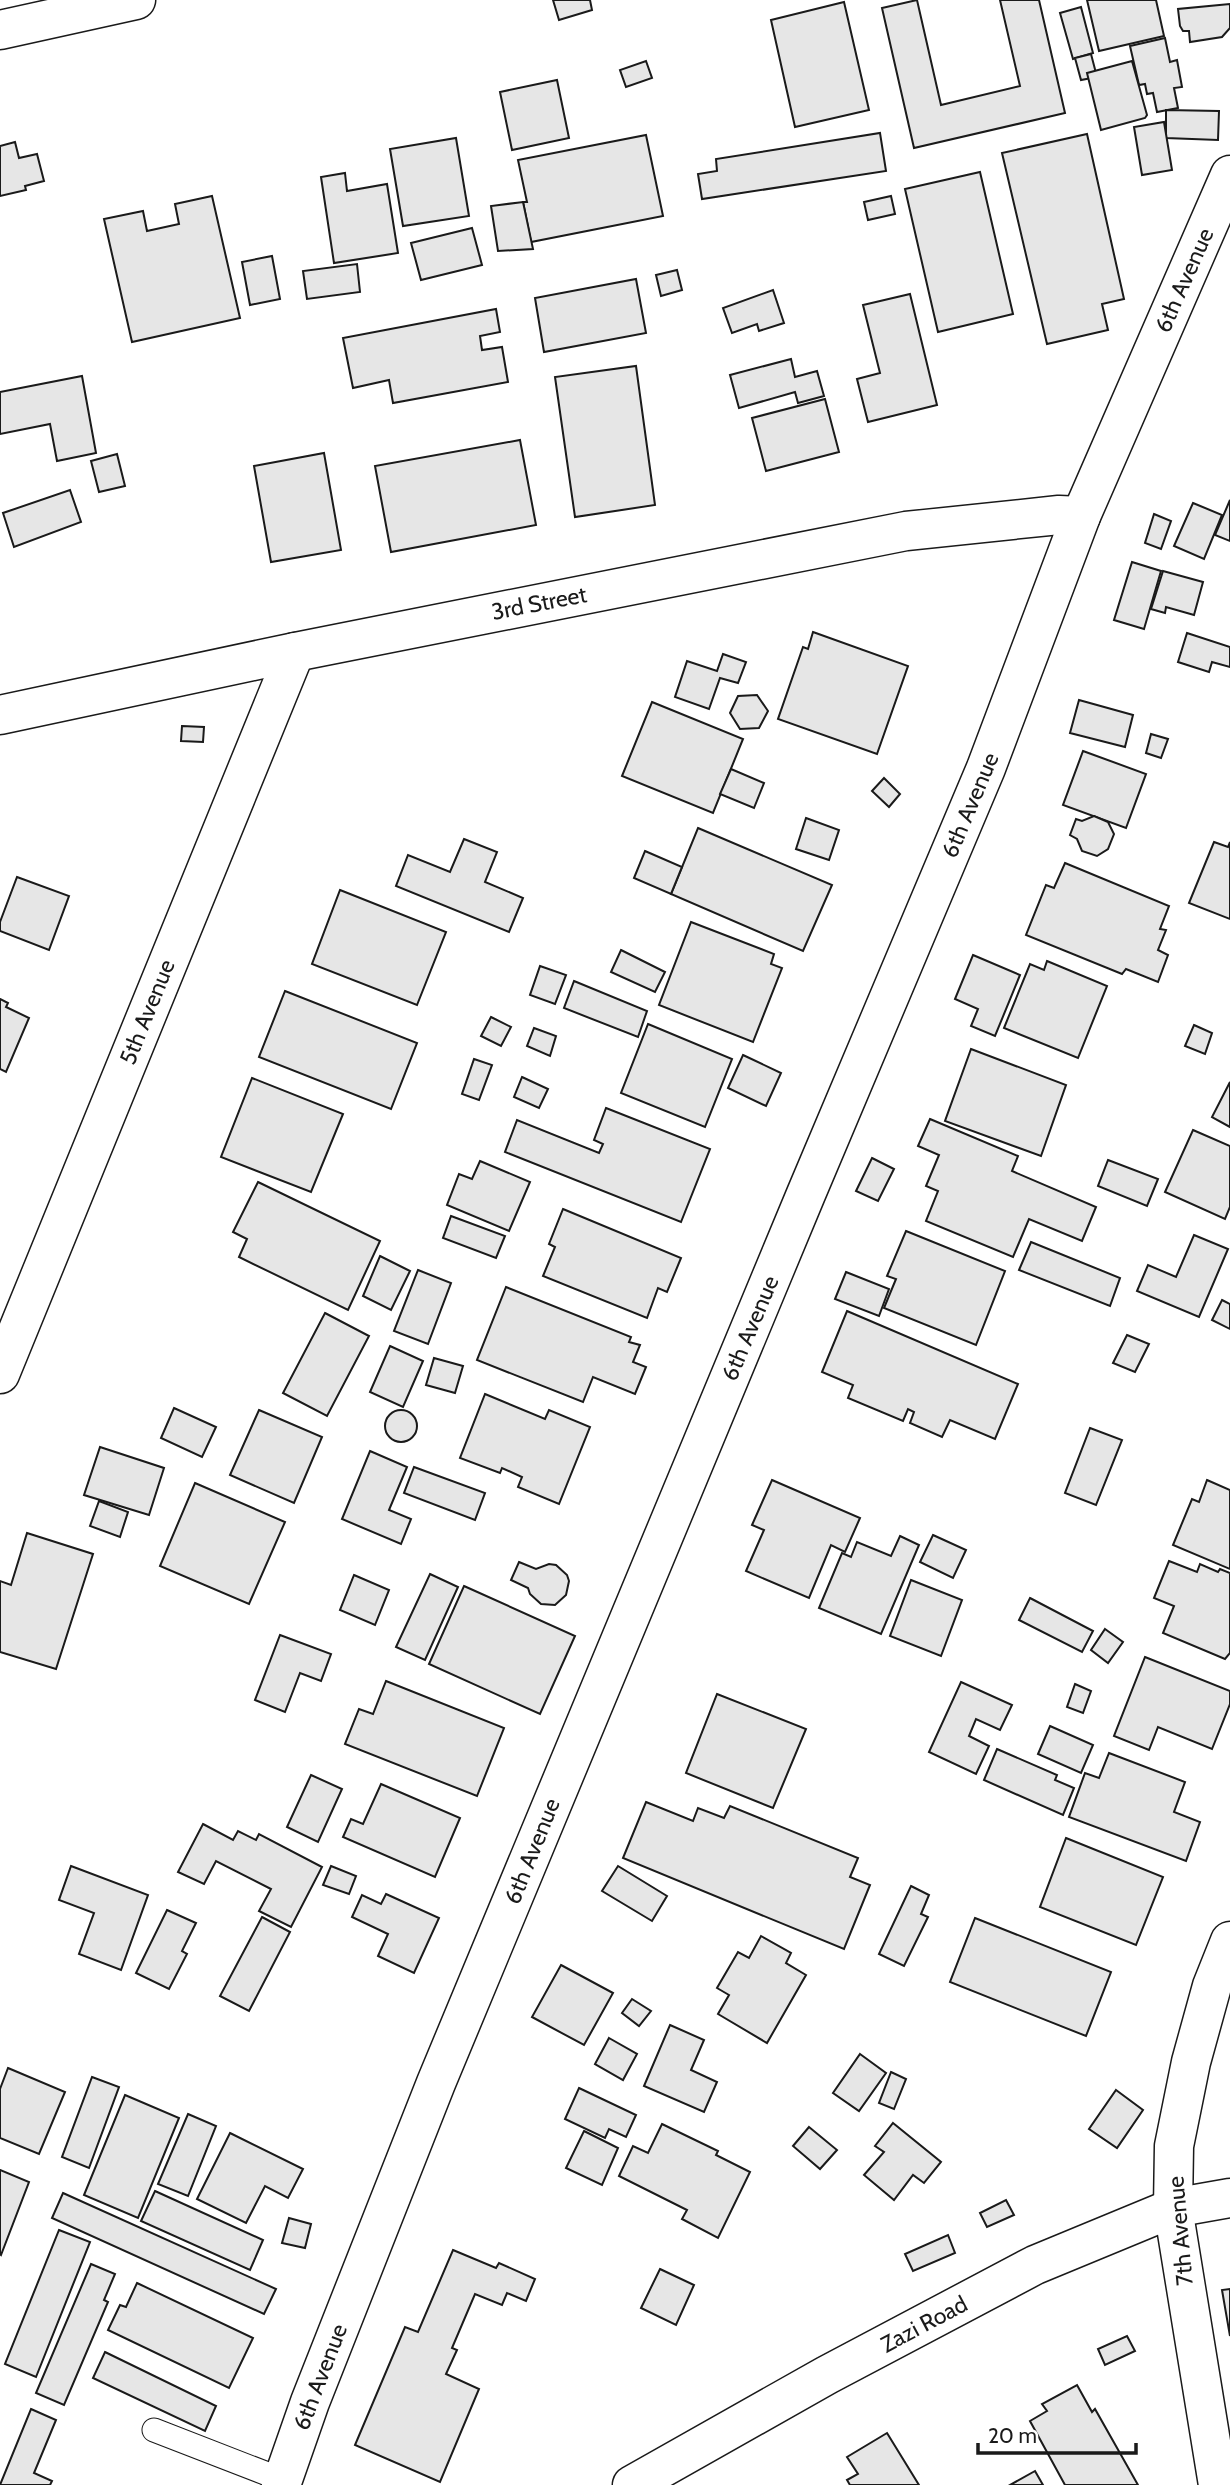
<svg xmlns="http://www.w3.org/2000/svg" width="1230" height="2485" viewBox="0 0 1230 2485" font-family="Cabin,sans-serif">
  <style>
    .building { fill: #e6e6e6; stroke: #1a1a1a; stroke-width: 2 }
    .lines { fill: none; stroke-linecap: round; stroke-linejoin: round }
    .service-casing { stroke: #1a1a1a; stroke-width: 25 }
    .minor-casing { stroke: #1a1a1a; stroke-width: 41 }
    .tertiary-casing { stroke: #1a1a1a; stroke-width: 41 }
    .service { stroke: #fff; stroke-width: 23 }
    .minor { stroke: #fff; stroke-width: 38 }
    .tertiary { stroke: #fff; stroke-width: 38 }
    .labels { text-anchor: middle; stroke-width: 5; stroke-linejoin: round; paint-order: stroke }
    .street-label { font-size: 23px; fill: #1a1a1a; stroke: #fff }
  </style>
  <rect width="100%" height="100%" fill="#fff"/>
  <g class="building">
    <path d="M553 0H590L592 10 559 20Z"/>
    <path d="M917 0 941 105 1020 86 1000 0H1039L1065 113 914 148 882 8Z"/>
    <path d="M1087 0H1156L1164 36 1099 51Z"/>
    <path d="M844 2 869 110 795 127 771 20Z"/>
    <path d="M1230 4V28L1222 37 1190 42 1189 31H1183L1180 26 1178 9Z"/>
    <path d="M1081 7 1093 53 1073 59 1060 13Z"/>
    <path d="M1165 38 1170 62 1177 60 1182 87 1174 88 1178 108 1157 112 1153 93 1147 94 1145 84 1139 85 1130 46Z"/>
    <path d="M1091 54 1097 77 1081 80 1075 58Z"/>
    <path d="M646 61 652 78 626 87 620 70Z"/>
    <path d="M1132 61 1147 115 1145 118 1101 130 1087 73Z"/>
    <path d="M557 80 569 138 512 150 500 92Z"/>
    <path d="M1166 110 1219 111 1218 140 1166 138Z"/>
    <path d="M1164 122 1172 170 1142 175 1134 127Z"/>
    <path d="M880 133 886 171 702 199 698 174 717 171 716 159Z"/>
    <path d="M1087 134 1124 299 1102 304 1108 330 1047 344 1002 153Z"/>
    <path d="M646 135 663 216 531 242 523 202H527L518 160Z"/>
    <path d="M456 138 469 216 403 226 390 149Z"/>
    <path d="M15 142 19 158 37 154 44 181 25 186 26 190 0 196V146Z"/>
    <path d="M980 172 1013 314 938 332 905 189Z"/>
    <path d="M345 173 347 191 387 184 398 253 334 263 321 177Z"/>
    <path d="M212 196 240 318 132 342 104 219 143 211 147 231 179 224 175 204Z"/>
    <path d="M891 196 895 214 868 220 864 202Z"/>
    <path d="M523 202 533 249 498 251 491 206Z"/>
    <path d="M472 228 482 265 421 280 411 243Z"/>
    <path d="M272 256 280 299 250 305 242 262Z"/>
    <path d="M357 264 360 292 307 299 303 271Z"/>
    <path d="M677 270 682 290 661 296 656 275Z"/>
    <path d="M636 279 646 333 544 352 535 298Z"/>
    <path d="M773 290 784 323 759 331 757 324 732 333 723 308Z"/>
    <path d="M910 294 937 405 868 422 857 379 880 373 863 305Z"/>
    <path d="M496 309 500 332 480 336 482 350 502 347 508 382 393 403 389 380 353 388 343 338Z"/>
    <path d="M791 359 795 377 817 371 824 396 798 403 795 392 739 408 730 375Z"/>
    <path d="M636 366 655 505 575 517 555 377Z"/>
    <path d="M82 376 96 453 57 461 50 424 0 434V392Z"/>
    <path d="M825 399 839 452 766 471 752 418Z"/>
    <path d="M520 440 536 525 391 552 375 466Z"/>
    <path d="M324 453 341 550 271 562 254 466Z"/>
    <path d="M117 454 125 486 99 492 91 461Z"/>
    <path d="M70 490 81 522 14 547 3 513Z"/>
    <path d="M1230 500V541L1215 535Z"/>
    <path d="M1193 503 1222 515 1204 559 1174 546Z"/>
    <path d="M1154 514 1171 521 1161 549 1145 543Z"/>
    <path d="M1132 562 1161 571 1144 629 1114 620Z"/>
    <path d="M1163 571 1203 582 1194 615 1166 607 1165 613 1151 609Z"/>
    <path d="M813 632 908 666 877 754 778 719 803 647 808 649Z"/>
    <path d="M1187 633 1230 647V667L1212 662 1209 672 1178 662Z"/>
    <path d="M723 654 746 662 738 683 720 678 709 709 675 697 687 661 717 671Z"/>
    <path d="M757 695 768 711 759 728 740 729 730 713 738 696Z"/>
    <path d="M1079 700 1133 715 1125 747 1070 733Z"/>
    <path d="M652 702 743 739 713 813 622 776Z"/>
    <path d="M182 726 204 727 203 742 181 741Z"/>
    <path d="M1151 734 1168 739 1161 758 1146 753Z"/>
    <path d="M1083 751 1146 774 1126 828 1063 805Z"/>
    <path d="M731 769 764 783 754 808 720 794Z"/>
    <path d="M884 778 900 794 889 807 872 791Z"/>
    <path d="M1094 816 1108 822 1114 834 1108 849 1097 856 1082 851 1077 839 1070 835 1076 819 1082 821Z"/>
    <path d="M806 818 839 830 829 860 796 849Z"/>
    <path d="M698 828 832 885 803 951 671 894Z"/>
    <path d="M464 839 497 852 485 882 523 898 509 932 396 886 408 855 450 872Z"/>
    <path d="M1214 842 1228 847 1230 842V919L1189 903Z"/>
    <path d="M645 851 682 867 671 894 634 878Z"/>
    <path d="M1065 863 1169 906 1160 929 1166 930 1158 950 1168 955 1158 982 1126 969 1122 974 1026 935 1046 885 1054 888Z"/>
    <path d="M17 877 69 896 49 950 0 931V922Z"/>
    <path d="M340 890 446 932 417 1005 312 964Z"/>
    <path d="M691 922 774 954 771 964 782 968 753 1042 659 1005Z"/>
    <path d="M621 950 665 972 655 992 611 972Z"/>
    <path d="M973 955 1020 975 995 1036 971 1026 978 1009 955 999Z"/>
    <path d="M1047 961 1107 986 1078 1058 1004 1028 1030 964 1044 970Z"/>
    <path d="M540 966 566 975 555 1004 530 995Z"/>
    <path d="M574 981 647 1011 638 1037 564 1008Z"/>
    <path d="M285 991 417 1043 391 1109 259 1057Z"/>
    <path d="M0 999 8 1003 6 1007 29 1018 6 1072 0 1069Z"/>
    <path d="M491 1017 511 1027 501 1046 481 1036Z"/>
    <path d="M648 1024 732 1059 705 1127 621 1093Z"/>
    <path d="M1194 1025 1212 1033 1205 1054 1185 1046Z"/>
    <path d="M534 1028 556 1036 550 1056 527 1046Z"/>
    <path d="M971 1049 1066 1085 1041 1156 945 1121Z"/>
    <path d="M743 1055 781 1073 766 1106 728 1088Z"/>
    <path d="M474 1059 492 1065 479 1100 462 1094Z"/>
    <path d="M522 1077 548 1089 539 1108 514 1097Z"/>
    <path d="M252 1078 343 1114 311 1192 221 1157Z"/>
    <path d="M1230 1082V1127L1212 1117Z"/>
    <path d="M606 1108 710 1149 681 1222 505 1152 517 1120 599 1153 603 1144 594 1140Z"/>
    <path d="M930 1119 1018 1156 1012 1171 1096 1207 1082 1241 1029 1219 1013 1257 926 1221 938 1191 926 1186 939 1155 918 1146Z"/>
    <path d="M1193 1130 1230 1146V1207L1225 1219 1165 1192Z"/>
    <path d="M872 1158 894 1169 878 1201 856 1191Z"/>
    <path d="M1108 1160 1158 1179 1147 1206 1098 1186Z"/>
    <path d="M480 1161 530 1182 509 1231 447 1205 459 1174 472 1179Z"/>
    <path d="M258 1182 380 1241 348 1310 239 1257 247 1239 233 1232Z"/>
    <path d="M563 1209 681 1258 667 1292 658 1288 647 1318 543 1276 555 1247 549 1244Z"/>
    <path d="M451 1216 505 1236 496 1258 443 1238Z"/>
    <path d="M906 1231 1005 1271 976 1345 884 1308 896 1279 887 1276Z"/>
    <path d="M1194 1235 1228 1249 1199 1317 1137 1291 1148 1265 1176 1277Z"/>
    <path d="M1031 1242 1120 1278 1110 1306 1019 1270Z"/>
    <path d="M380 1256 410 1271 391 1310 363 1296Z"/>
    <path d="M418 1270 451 1283 428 1344 394 1331Z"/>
    <path d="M846 1272 889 1289 879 1316 835 1299Z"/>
    <path d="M506 1287 631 1337 629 1342 640 1345 633 1362 646 1367 635 1394 593 1377 583 1402 477 1360Z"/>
    <path d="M1222 1300 1230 1304V1329L1212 1320Z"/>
    <path d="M847 1311 1018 1384 995 1439 950 1420 942 1437 910 1423 914 1412 908 1409 903 1421 848 1398 853 1385 822 1372Z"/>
    <path d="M325 1313 369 1336 327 1416 283 1393Z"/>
    <path d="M1127 1335 1149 1344 1135 1372 1113 1363Z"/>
    <path d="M390 1346 423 1361 403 1407 370 1392Z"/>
    <path d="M434 1358 463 1366 455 1393 426 1385Z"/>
    <path d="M485 1394 545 1419 549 1410 590 1427 559 1504 518 1487 522 1477 502 1468 500 1473 460 1458Z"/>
    <path d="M174 1408 216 1427 202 1457 161 1438Z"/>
    <circle cx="401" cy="1426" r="16"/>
    <path d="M259 1410 322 1437 294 1503 230 1475Z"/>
    <path d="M1090 1428 1122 1440 1096 1505 1065 1493Z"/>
    <path d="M100 1447 164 1468 149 1515 84 1495Z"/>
    <path d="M370 1451 407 1467 389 1510 411 1519 401 1544 342 1519Z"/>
    <path d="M414 1467 485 1493 475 1520 404 1493Z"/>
    <path d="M772 1480 860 1518 845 1552 831 1545 809 1598 746 1571 764 1530 752 1525Z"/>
    <path d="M1207 1480 1230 1490V1569L1173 1545 1192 1499 1199 1502Z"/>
    <path d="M195 1483 285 1522 249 1604 160 1566Z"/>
    <path d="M99 1501 128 1512 120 1537 90 1526Z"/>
    <path d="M27 1533 93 1554 56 1669 0 1652V1581L11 1585Z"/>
    <path d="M933 1535 966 1550 953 1578 920 1562Z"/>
    <path d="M900 1536 919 1545 881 1634 819 1608 842 1553 851 1557 857 1542 891 1556Z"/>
    <path d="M1169 1561 1197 1572 1200 1564 1218 1572 1220 1569 1230 1573V1653L1225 1659 1163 1633 1174 1606 1154 1598Z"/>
    <path d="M519 1562 536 1569 549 1564 556 1565 567 1575 569 1581 566 1595 555 1605 541 1604 530 1594 528 1588 511 1580Z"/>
    <path d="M430 1574 458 1587 425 1660 396 1647Z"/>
    <path d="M354 1575 389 1590 375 1625 340 1610Z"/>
    <path d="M911 1580 962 1600 941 1656 890 1636Z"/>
    <path d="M464 1586 575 1636 540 1714 429 1664Z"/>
    <path d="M1030 1598 1093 1631 1082 1652 1019 1620Z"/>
    <path d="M1105 1629 1123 1642 1108 1663 1091 1650Z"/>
    <path d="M280 1635 331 1654 321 1681 300 1673 285 1712 255 1700Z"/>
    <path d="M1145 1657 1230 1691V1704L1212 1749 1158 1727 1149 1750 1114 1736Z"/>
    <path d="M386 1681 504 1728 477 1796 345 1744 359 1709 373 1714Z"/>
    <path d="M961 1682 1012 1705 1000 1730 976 1719 969 1736 989 1746 976 1774 929 1752Z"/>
    <path d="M1075 1684 1091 1691 1083 1713 1067 1707Z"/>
    <path d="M717 1694 806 1729 773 1808 686 1773Z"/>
    <path d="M1050 1726 1093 1745 1081 1773 1038 1754Z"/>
    <path d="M997 1749 1057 1775 1055 1780 1074 1788 1063 1815 984 1780Z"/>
    <path d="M1109 1753 1185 1782 1174 1812 1200 1822 1186 1861 1069 1817 1085 1773 1099 1778Z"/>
    <path d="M311 1775 342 1789 318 1842 287 1827Z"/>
    <path d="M381 1784 460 1818 435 1877 343 1837 351 1819 363 1824Z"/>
    <path d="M646 1802 693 1821 698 1808 724 1818 730 1806 858 1858 850 1877 870 1885 844 1949 623 1858Z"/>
    <path d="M203 1824 233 1840 238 1831 256 1840 259 1834 322 1867 291 1927 259 1911 271 1889 216 1861 204 1884 178 1872Z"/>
    <path d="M1066 1838 1163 1877 1136 1945 1040 1907Z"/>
    <path d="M71 1866 148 1895 121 1970 79 1954 94 1913 59 1900Z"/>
    <path d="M331 1866 356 1876 349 1894 323 1885Z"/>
    <path d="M618 1866 667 1896 652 1921 602 1891Z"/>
    <path d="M911 1886 929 1895 921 1914 928 1917 904 1966 879 1954Z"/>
    <path d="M386 1894 439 1918 414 1973 378 1956 388 1934 352 1917 362 1895 381 1904Z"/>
    <path d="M167 1910 196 1923 182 1951 187 1954 169 1989 136 1973Z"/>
    <path d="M262 1917 290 1932 249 2011 220 1996Z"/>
    <path d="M975 1918 1111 1972 1086 2036 950 1982Z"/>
    <path d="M761 1936 791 1953 786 1963 806 1975 767 2043 718 2014 729 1995 717 1988 738 1952 749 1958Z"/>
    <path d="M561 1965 613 1993 584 2045 532 2017Z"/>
    <path d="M632 1999 651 2011 639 2026 622 2013Z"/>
    <path d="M670 2025 704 2040 691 2070 717 2082 704 2112 644 2086Z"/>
    <path d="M609 2038 637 2054 623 2080 595 2064Z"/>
    <path d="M860 2054 886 2073 859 2111 833 2093Z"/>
    <path d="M8 2068 65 2092 39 2154 0 2138V2089Z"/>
    <path d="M891 2072 906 2079 894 2109 879 2103Z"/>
    <path d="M92 2077 119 2087 89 2168 62 2157Z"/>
    <path d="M579 2088 636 2115 626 2137 609 2129 605 2138 565 2119Z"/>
    <path d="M1116 2090 1143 2110 1117 2148 1089 2129Z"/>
    <path d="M125 2095 179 2118 138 2218 84 2195Z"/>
    <path d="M188 2114 216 2126 188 2196 158 2184Z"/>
    <path d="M893 2123 941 2162 924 2183 913 2175 894 2200 864 2175 884 2152 875 2146Z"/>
    <path d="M662 2124 718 2151 716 2155 750 2172 718 2238 682 2219 687 2210 619 2176 633 2146 648 2153Z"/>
    <path d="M809 2127 837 2150 820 2169 793 2146Z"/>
    <path d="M584 2131 618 2148 602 2185 566 2168Z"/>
    <path d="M230 2133 303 2169 288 2198 265 2186 246 2223 197 2199Z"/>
    <path d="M0 2170 29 2182 1 2255 0 2254Z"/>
    <path d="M155 2191 263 2240 250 2270 141 2221Z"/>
    <path d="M63 2193 276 2289 264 2314 52 2218Z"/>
    <path d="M1006 2200 1014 2215 987 2227 980 2213Z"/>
    <path d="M289 2218 311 2224 305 2248 282 2243Z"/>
    <path d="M59 2230 90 2242 36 2377 5 2364Z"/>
    <path d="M948 2235 955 2253 913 2271 905 2254Z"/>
    <path d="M453 2250 496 2268 499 2263 535 2279 526 2301 507 2293 502 2305 475 2294 452 2348 457 2350 446 2374 479 2389 440 2482 355 2445 405 2327 418 2332Z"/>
    <path d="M91 2264 115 2274 104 2300 108 2302 64 2405 36 2393Z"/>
    <path d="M660 2269 694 2285 676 2325 641 2308Z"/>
    <path d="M137 2283 253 2338 229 2388 108 2330 120 2305 126 2307Z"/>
    <path d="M1230 2289V2336L1222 2290Z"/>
    <path d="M1127 2336 1135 2351 1105 2365 1098 2349Z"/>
    <path d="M105 2352 216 2406 205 2431 93 2378Z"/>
    <path d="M1077 2385 1092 2412 1095 2409 1138 2485H1065L1030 2421 1047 2411 1042 2404Z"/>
    <path d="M31 2409 56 2420 34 2473 52 2481 50 2485H0Z"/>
    <path d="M887 2433 919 2485H850L847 2480 858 2474 847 2457Z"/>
    <path d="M1035 2471 1043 2485H1010Z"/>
  </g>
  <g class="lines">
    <g class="service-casing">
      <path id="service" d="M154 2430 283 2480"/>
    </g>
    <g class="minor-casing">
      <g id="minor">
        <path d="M0 30 136 0"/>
        <path d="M0 715 295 652 906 531 1059 515 1081 516"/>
        <path d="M0 1374 295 652"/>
        <path d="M281 2485 310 2402 436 2083 806 1194 986 768 1081 516 1230 175"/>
        <path d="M1218 2485 1173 2208 1174 2146 1191 2062 1212 1986 1230 1941"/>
      </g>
    </g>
    <g class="tertiary-casing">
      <path id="tertiary" d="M632 2485 827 2375 1035 2265 1173 2208 1230 2198"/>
    </g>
    <use href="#service" class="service"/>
    <use href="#minor" class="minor"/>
    <use href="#tertiary" class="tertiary"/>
  </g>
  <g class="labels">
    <g class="street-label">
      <text transform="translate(1184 280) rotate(-66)" y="8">6th Avenue</text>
      <text transform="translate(539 603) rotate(-11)" y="8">3rd Street</text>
      <text transform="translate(970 805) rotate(-67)" y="8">6th Avenue</text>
      <text transform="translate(147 1012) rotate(-68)" y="8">5th Avenue</text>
      <text transform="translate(750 1328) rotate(-67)" y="8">6th Avenue</text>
      <text transform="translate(532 1851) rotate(-68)" y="8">6th Avenue</text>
      <text transform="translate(1180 2231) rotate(-95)" y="8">7th Avenue</text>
      <text transform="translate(924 2324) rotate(-28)" y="8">Zazi Road</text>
      <text transform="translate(320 2377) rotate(-69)" y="8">6th Avenue</text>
    </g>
  </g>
  <path d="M978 2443v10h158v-10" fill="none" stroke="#1a1a1a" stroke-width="3.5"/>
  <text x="988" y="2443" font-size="21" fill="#1a1a1a" stroke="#ffffff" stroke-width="5" paint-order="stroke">20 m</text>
</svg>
